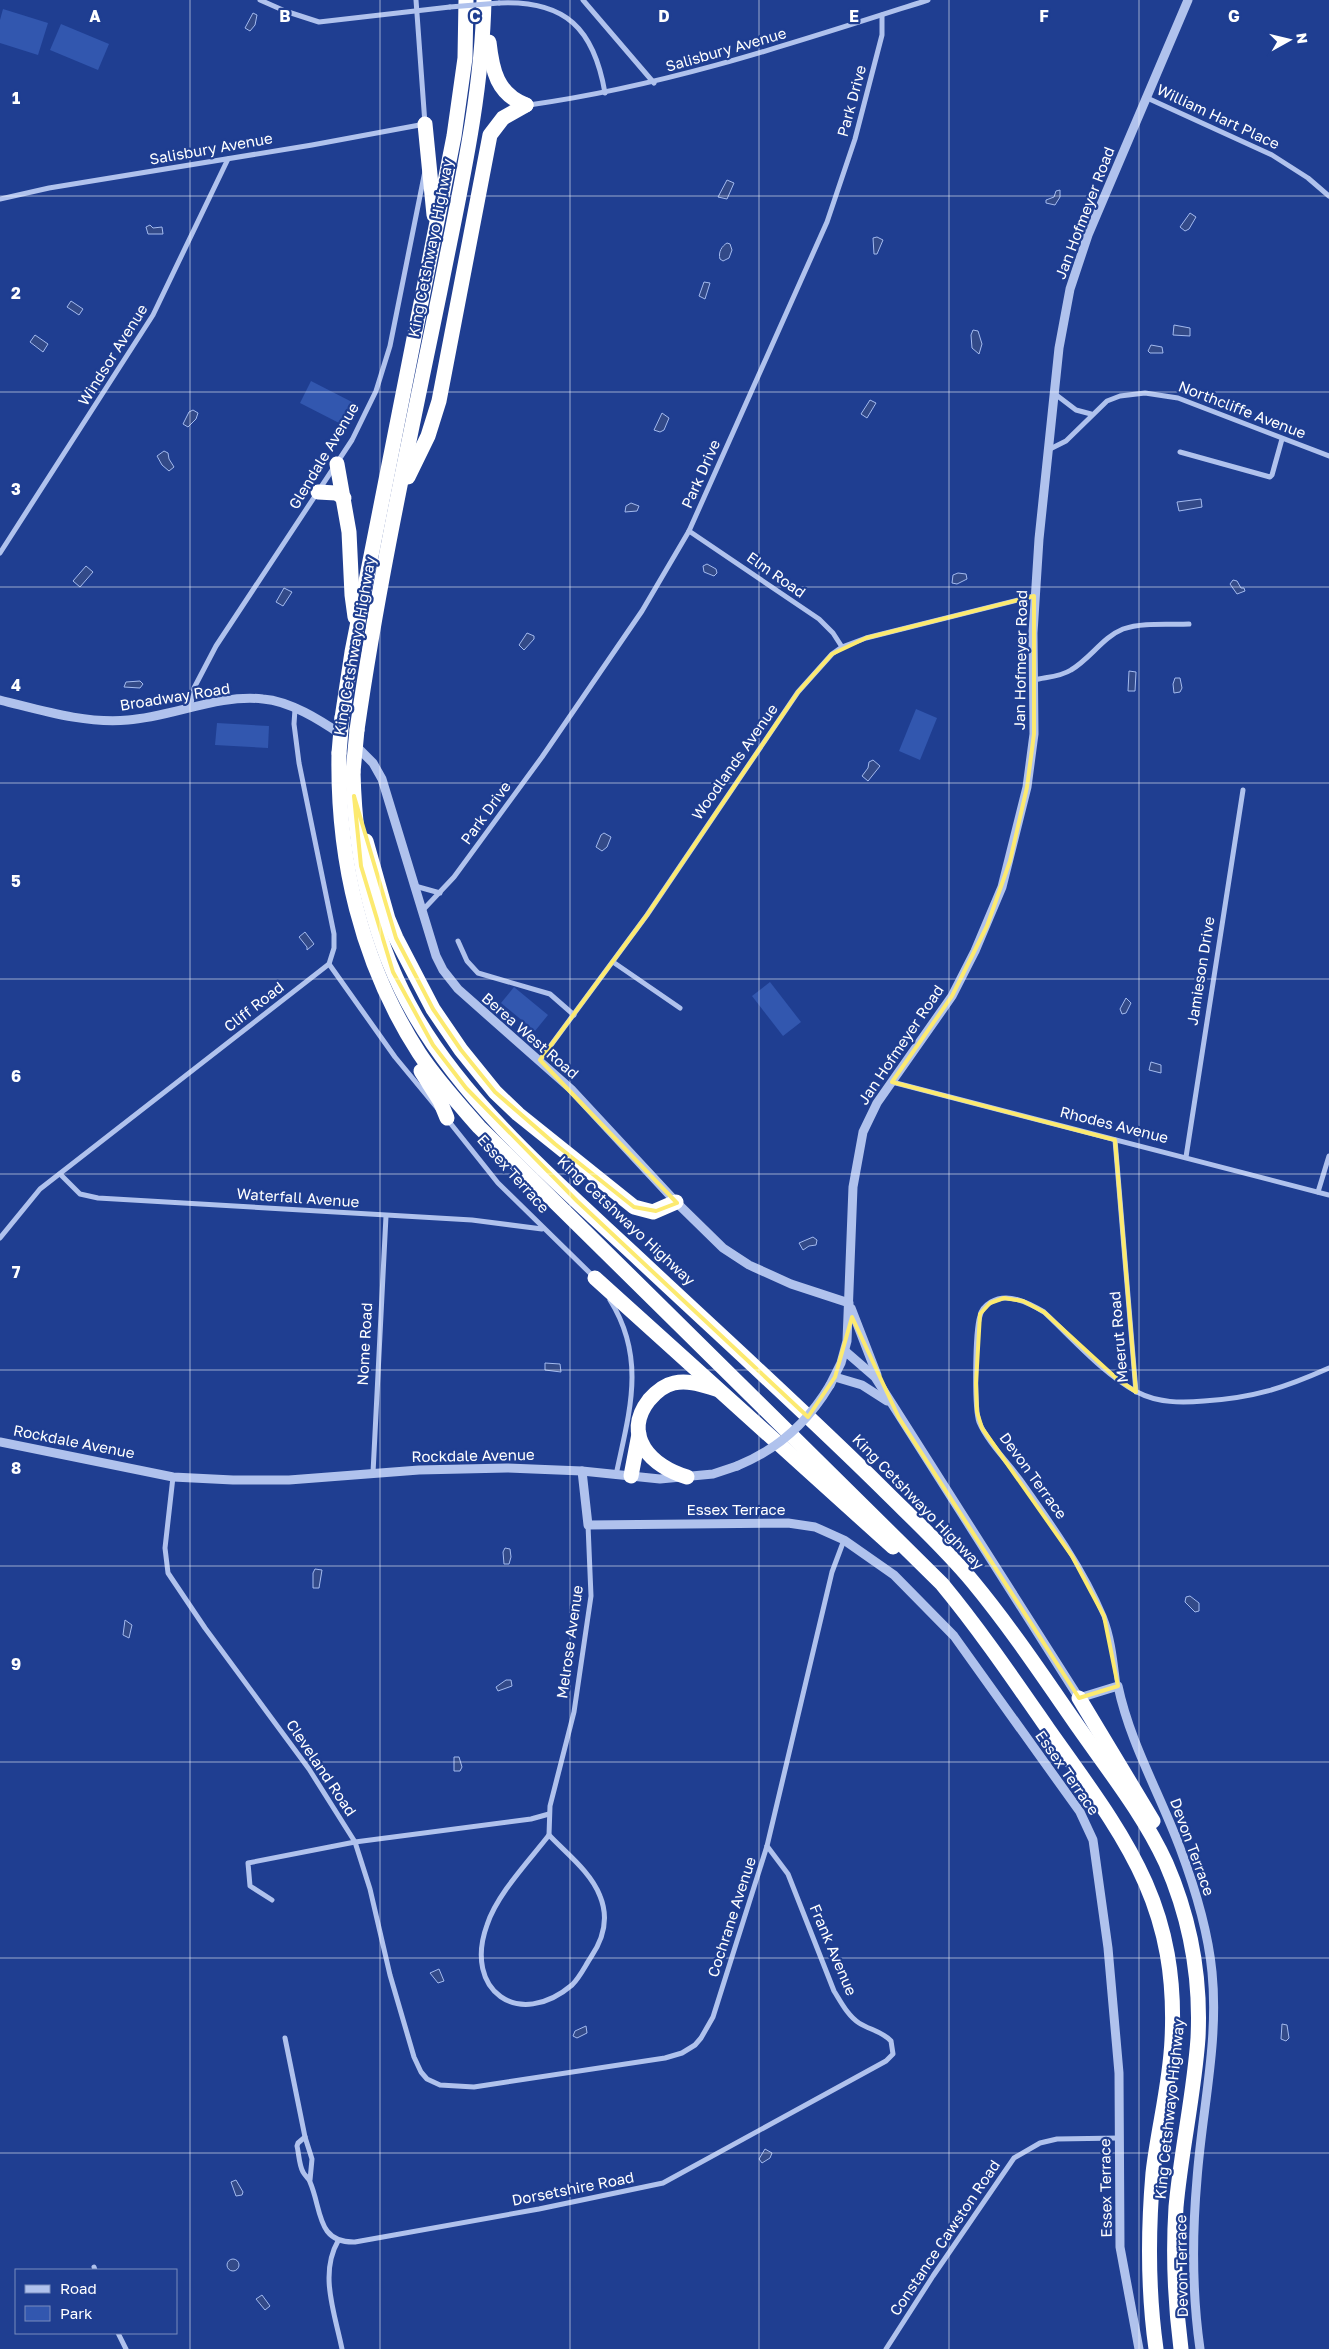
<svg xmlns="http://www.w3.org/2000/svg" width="1329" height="2349" viewBox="0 0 1329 2349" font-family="'Golos Text',sans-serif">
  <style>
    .green { fill: #3257af }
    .water { fill: #334a88; stroke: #a3baef }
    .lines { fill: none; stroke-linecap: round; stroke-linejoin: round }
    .minor { stroke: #b0c2ed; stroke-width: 5 }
    .tertiary { stroke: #b0c2ed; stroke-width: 9 }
    .motorway { stroke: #fff; stroke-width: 15 }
    .minor-bridge { stroke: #b0c2ed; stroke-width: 5 }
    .tertiary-bridge { stroke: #b0c2ed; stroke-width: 9 }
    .motorway-bridge { stroke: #fff; stroke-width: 15 }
    .marked { fill: none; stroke: #fcea70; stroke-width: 4; stroke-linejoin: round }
    .grid { fill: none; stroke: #fff; stroke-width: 1; stroke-opacity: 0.55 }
    .labels { text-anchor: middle; stroke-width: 4.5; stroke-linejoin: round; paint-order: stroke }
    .street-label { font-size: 15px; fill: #fff; stroke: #1f3e91 }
    .grid-label { font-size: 16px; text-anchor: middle; font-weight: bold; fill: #fff; stroke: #1f3e91; stroke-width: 4.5; stroke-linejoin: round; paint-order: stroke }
  </style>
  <rect width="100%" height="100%" fill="#1f3e91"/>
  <g class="green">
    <path d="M3 9 48 23 38 55 0 43V20Z"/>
    <path d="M61 24 109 44 98 70 50 50Z"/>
    <path d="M311 381 354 403 343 425 300 403Z"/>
    <path d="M916 709 937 718 920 760 899 751Z"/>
    <path d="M217 723 269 726 268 748 215 745Z"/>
    <path d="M770 982 801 1022 783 1036 752 996Z"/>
    <path d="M514 987 548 1015 535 1031 501 1003Z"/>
  </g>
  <g class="water">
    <path d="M253 13 257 15 255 25 250 31 245 28Z"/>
    <path d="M727 180 734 183 727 199 718 197Z"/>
    <path d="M1060 190V197L1055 205 1046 203V200L1054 197 1056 191Z"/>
    <path d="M1190 213 1196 217 1189 229 1185 231 1180 227Z"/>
    <path d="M150 225 153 228 162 227 163 234H148L146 227Z"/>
    <path d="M877 237 883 240 877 254H874L873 238Z"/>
    <path d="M727 243 730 244 732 250 729 258 723 261 720 259C718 252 722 246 727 243Z"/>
    <path d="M704 282 710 283 705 299 699 296Z"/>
    <path d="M71 301 83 309 79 315 67 307Z"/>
    <path d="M1174 325 1190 328V336L1173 335Z"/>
    <path d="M973 330 978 331 982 344 979 354 972 348 971 335Z"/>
    <path d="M35 335 48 344 43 352 30 342Z"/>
    <path d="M1151 345 1162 347 1163 353H1150L1148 351Z"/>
    <path d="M870 400 876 403 867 418 861 414Z"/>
    <path d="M193 410 198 413 196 419 188 427 183 424 189 412Z"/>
    <path d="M662 413 669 418 664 430 660 432 654 430Z"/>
    <path d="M164 451 168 453 169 459 174 467 169 471 162 465 157 456Z"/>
    <path d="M1201 499 1202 507 1179 511 1177 502Z"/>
    <path d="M631 503 639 506 637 511 625 512 626 506Z"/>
    <path d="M707 564 716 569 717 573 714 576 704 572 703 566Z"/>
    <path d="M86 566 93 572 80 587 73 581Z"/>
    <path d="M958 573 966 574 967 579 957 584 952 583 953 575Z"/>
    <path d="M1233 580 1237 581 1241 588H1244L1245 591 1237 594 1230 584Z"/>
    <path d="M284 588 292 592 283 606 276 602Z"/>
    <path d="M527 633 534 636V639L524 650 519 645Z"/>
    <path d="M1129 671 1136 672 1135 691H1128Z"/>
    <path d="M1175 678H1180L1182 688 1180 692 1174 693 1173 684Z"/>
    <path d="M140 681 143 684 140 688 124 687 126 682Z"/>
    <path d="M873 760 880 766 868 781 862 776 868 768 869 762Z"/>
    <path d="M604 833 611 837 607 847 602 851 596 847 601 835Z"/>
    <path d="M305 932 314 944 307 950V947L299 937Z"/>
    <path d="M1126 998 1131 1003 1126 1013 1122 1014 1120 1009Z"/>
    <path d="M1151 1062 1161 1065V1073L1149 1070Z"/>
    <path d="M813 1237 817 1240 816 1245 809 1246 803 1250 799 1243Z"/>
    <path d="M545 1363 560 1364 561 1372 545 1370Z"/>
    <path d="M505 1548 510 1549 511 1557 509 1564H504L503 1552Z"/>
    <path d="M315 1569 322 1570 319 1588H313V1573Z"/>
    <path d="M1190 1596 1199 1603V1611L1195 1612 1185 1602 1186 1597Z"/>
    <path d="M125 1620 132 1625 129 1638 123 1635Z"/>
    <path d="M506 1680H511L512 1686 498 1691 496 1687Z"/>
    <path d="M454 1757H459L462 1767 460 1771H454Z"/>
    <path d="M439 1969 444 1981 438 1983 430 1973Z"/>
    <path d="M1282 2024 1287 2025 1289 2038 1286 2041 1281 2039Z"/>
    <path d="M586 2026 587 2033 577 2038 573 2036 575 2031Z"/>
    <path d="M765 2149 772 2153 770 2158 762 2163 759 2159Z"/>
    <path d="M236 2180 243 2192 242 2195 236 2196 231 2182Z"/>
    <circle cx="233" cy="2265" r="6"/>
    <path d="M262 2295 270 2306 265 2310 256 2299Z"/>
  </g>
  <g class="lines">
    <g class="minor">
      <path d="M260 0 285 11 319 22 450 7"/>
      <path d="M583 0 654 83"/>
      <path d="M499 3C566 0 594 29 605 93"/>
      <path d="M1145 97 1272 155 1308 178 1329 196"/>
      <path d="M529 105C666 86 797 42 928 0"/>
      <path d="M0 199 49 188 312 145 425 124 416 0"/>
      <path d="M1055 394 1076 410 1091 414"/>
      <path d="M1048 450 1066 441 1107 401 1120 396 1145 393 1178 398 1329 456"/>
      <path d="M1180 452 1270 477 1272 475 1282 439"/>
      <path d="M689 531 819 619 833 633 842 647"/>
      <path d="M0 553 153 315 228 159"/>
      <path d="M1034 680C1046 677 1060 677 1071 670 1090 659 1103 637 1123 629 1143 622 1169 625 1189 624"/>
      <path d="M190 709 194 688 216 646 352 440 376 391 390 346 425 171"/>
      <path d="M415 886 440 893"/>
      <path d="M422 911 454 877 542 757 642 611 689 531 827 222 855 139 882 35V15"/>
      <path d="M458 941 467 961 478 973 550 994 574 1015"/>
      <path d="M613 962 680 1008"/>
      <path d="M329 964 395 1057 438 1109"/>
      <path d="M540 1060 647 915 798 692 832 654 842 647 866 638 1034 596"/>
      <path d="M892 1082 1329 1195"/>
      <path d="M447 1119 498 1183 594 1277"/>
      <path d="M1115 1140 1136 1392"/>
      <path d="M1186 1157 1243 790"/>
      <path d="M60 1174 80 1194 98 1198 472 1220 542 1229"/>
      <path d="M1318 1192 1329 1156"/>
      <path d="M0 1238 40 1189 329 964 334 948V934L299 763 294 724 295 709"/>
      <path d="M610 1300C647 1359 629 1413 616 1475"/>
      <path d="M373 1473 386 1216"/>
      <path d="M173 1477 165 1548 168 1573 205 1628 309 1769 355 1842 370 1889 390 1975 414 2057 421 2072 427 2079 440 2085 474 2087 665 2058 682 2053 695 2045 701 2038 713 2017 767 1846 832 1572 844 1540"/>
      <path d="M1118 1686C1115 1663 1113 1638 1104 1616 1084 1568 1051 1522 1021 1480 1008 1462 988 1443 979 1422 974 1407 975 1331 980 1316 981 1310 986 1305 991 1302 1008 1292 1029 1303 1044 1312 1072 1338 1103 1374 1137 1392 1158 1403 1181 1403 1204 1401 1253 1398 1284 1388 1329 1368"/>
      <path d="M549 1835C566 1853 591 1872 600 1896 609 1918 604 1938 591 1957 585 1966 580 1977 572 1985 519 2030 463 1991 487 1925 497 1894 529 1861 549 1835Z"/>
      <path d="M549 1835 550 1806 574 1712 591 1596 588 1525"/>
      <path d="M272 1900 250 1886 248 1863 355 1842 531 1819 549 1814"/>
      <path d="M285 2038 305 2137 312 2159 310 2180"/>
      <path d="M305 2137 298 2143 297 2146C299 2154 299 2165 303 2172 305 2176 309 2178 310 2182 322 2209 316 2243 355 2242L539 2209 663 2183 886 2061 893 2054 891 2041C882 2031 870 2030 859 2023 848 2016 841 2002 834 1991L788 1874 767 1846"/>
      <path d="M338 2241C319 2274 335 2314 342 2349"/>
      <path d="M94 2267 95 2270"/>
      <path d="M118 2333 126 2349"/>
      <path d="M886 2349 933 2276 1014 2158 1040 2143 1057 2139 1119 2138"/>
    </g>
    <g class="tertiary">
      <path d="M0 700C41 710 85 724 128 720 172 717 218 694 263 699 290 701 320 720 342 735"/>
      <path d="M354 744 373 763 382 779 436 956 443 970 458 989 571 1089 676 1202 723 1248 749 1265 791 1284 849 1303"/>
      <path d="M851 1308 877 1375"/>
      <path d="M845 1351 875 1377 1079 1698 1118 1686C1130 1743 1160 1794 1180 1848 1195 1888 1208 1930 1212 1972 1219 2042 1202 2110 1197 2179 1192 2236 1192 2293 1200 2349"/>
      <path d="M835 1377 862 1385 887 1401"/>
      <path d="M830 1385 841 1363 847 1341 853 1187 863 1132 877 1103 952 996 975 951 1002 887 1027 787 1034 734 1033 633 1039 539 1059 348 1070 289 1088 235 1188 0"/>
      <path d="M0 1442 173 1477 233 1480H289L419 1470 507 1468 582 1471 660 1479 713 1474 737 1466"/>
      <path d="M582 1471 588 1525 788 1523 815 1527 844 1540 894 1575 954 1636 1080 1812 1093 1840 1108 1948 1119 2073 1120 2247 1139 2349"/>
    </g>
    <g class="motorway">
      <path d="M489 42C492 70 497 94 526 105"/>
      <path d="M425 124 434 215"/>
      <path d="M337 464 349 532 352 595 355 617"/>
      <path d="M408 477 428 436 439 401 490 135 503 118 526 105"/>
      <path d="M318 492 336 493 344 498"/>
      <path d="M342 718 352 652 454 136 465 58 466 0"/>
      <path d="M357 730C378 583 410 437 440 291 459 194 482 99 484 0"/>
      <path d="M339 753C337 859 361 963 419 1053 436 1079 458 1103 479 1127L942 1584C980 1630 1014 1680 1048 1729 1123 1835 1179 1902 1172 2040 1170 2085 1158 2129 1153 2173 1148 2231 1148 2292 1156 2349"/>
      <path d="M353 772C355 857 373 943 416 1017 470 1109 562 1187 640 1260 720 1335 802 1409 881 1487 912 1518 945 1548 973 1582 1011 1628 1045 1679 1079 1728 1109 1771 1144 1815 1166 1863 1190 1918 1201 1978 1198 2038 1194 2095 1181 2151 1176 2207 1173 2254 1175 2302 1181 2349"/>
      <path d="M366 841 388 919 396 938 433 1009 461 1050 495 1092 518 1114 634 1207 653 1212 676 1202"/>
      <path d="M421 1071 440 1101 447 1118"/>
      <path d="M595 1278 893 1547"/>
      <path d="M631 1476 639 1434"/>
      <path d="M687 1477C652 1467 621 1436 649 1400 656 1392 664 1385 674 1383 689 1380 702 1385 716 1389"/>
      <path d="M1079 1698 1153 1821"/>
    </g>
    <path class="minor-bridge" d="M450 7 499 3"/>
    <path class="tertiary-bridge" d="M737 1466C777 1450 808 1422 830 1385"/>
    <g class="motorway-bridge">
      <path d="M339 753 342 718"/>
      <path d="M353 772 357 730"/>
    </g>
  </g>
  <path class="marked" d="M1034 596V734L1027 787 1010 861 987 926 952 996 892 1082 1115 1140 1136 1392 1116 1378 1044 1312 1023 1301 1004 1298 990 1303 980 1314 976 1383 977 1412 982 1428 1072 1556 1104 1616 1118 1686 1079 1698 899 1418 852 1317 835 1377 808 1417 577 1201 466 1088 433 1045 393 972 361 866 354 796 396 938 433 1009 461 1050 495 1092 555 1144 634 1207 656 1211 677 1203 540 1060 647 915 798 692 832 654 866 638Z"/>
  <path class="grid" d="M190 0V2349M380 0V2349M570 0V2349M759 0V2349M949 0V2349M1139 0V2349M0 196H1329M0 392H1329M0 587H1329M0 783H1329M0 979H1329M0 1174H1329M0 1370H1329M0 1566H1329M0 1762H1329M0 1958H1329M0 2153H1329"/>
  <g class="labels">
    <g class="street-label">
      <text transform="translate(726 50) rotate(-16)" y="5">Salisbury Avenue</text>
      <text transform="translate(852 101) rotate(-75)" y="5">Park Drive</text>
      <text transform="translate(1218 117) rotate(25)" y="5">William Hart Place</text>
      <text transform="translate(211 149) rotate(-10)" y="5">Salisbury Avenue</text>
      <text transform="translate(1085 213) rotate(-69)" y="5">Jan Hofmeyer Road</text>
      <text transform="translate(431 248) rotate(-79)" y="5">King Cetshwayo Highway</text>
      <text transform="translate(113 355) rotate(-58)" y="5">Windsor Avenue</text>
      <text transform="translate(1242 410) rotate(21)" y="5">Northcliffe Avenue</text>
      <text transform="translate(324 456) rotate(-59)" y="5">Glendale Avenue</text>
      <text transform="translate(701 474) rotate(-66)" y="5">Park Drive</text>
      <text transform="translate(776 575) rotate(35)" y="5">Elm Road</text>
      <text transform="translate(355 646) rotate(-80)" y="5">King Cetshwayo Highway</text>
      <text transform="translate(1021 660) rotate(-89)" y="5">Jan Hofmeyer Road</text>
      <text transform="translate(175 697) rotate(-9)" y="5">Broadway Road</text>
      <text transform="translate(735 762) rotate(-55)" y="5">Woodlands Avenue</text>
      <text transform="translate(486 813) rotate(-54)" y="5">Park Drive</text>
      <text transform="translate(1201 971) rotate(-81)" y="5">Jamieson Drive</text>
      <text transform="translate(254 1007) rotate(-38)" y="5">Cliff Road</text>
      <text transform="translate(530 1036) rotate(41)" y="5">Berea West Road</text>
      <text transform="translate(901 1045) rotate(-56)" y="5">Jan Hofmeyer Road</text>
      <text transform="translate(1114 1125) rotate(14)" y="5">Rhodes Avenue</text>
      <text transform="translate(513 1174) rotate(48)" y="5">Essex Terrace</text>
      <text transform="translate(298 1198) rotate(4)" y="5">Waterfall Avenue</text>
      <text transform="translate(626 1221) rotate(43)" y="5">King Cetshwayo Highway</text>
      <text transform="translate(1119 1337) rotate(-95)" y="5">Meerut Road</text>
      <text transform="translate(365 1344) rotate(-87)" y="5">Nome Road</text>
      <text transform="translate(74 1442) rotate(11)" y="5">Rockdale Avenue</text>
      <text transform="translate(473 1456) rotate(-1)" y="5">Rockdale Avenue</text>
      <text transform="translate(1033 1476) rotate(54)" y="5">Devon Terrace</text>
      <text transform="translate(918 1502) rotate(46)" y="5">King Cetshwayo Highway</text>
      <text x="736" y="1515">Essex Terrace</text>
      <text transform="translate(570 1642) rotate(-82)" y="5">Melrose Avenue</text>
      <text transform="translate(321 1768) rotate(56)" y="5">Cleveland Road</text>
      <text transform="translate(1067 1773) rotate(55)" y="5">Essex Terrace</text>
      <text transform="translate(1192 1847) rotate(70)" y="5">Devon Terrace</text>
      <text transform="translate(732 1917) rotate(-72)" y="5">Cochrane Avenue</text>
      <text transform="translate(833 1950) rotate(67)" y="5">Frank Avenue</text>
      <text transform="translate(1170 2109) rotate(-84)" y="5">King Cetshwayo Highway</text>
      <text transform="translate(1106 2188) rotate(-91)" y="5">Essex Terrace</text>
      <text transform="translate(573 2189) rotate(-11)" y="5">Dorsetshire Road</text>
      <text transform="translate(945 2238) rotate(-56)" y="5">Constance Cawston Road</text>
      <text transform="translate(1182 2266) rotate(-91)" y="5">Devon Terrace</text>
    </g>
  </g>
  <g class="grid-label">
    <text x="95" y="22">A</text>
    <text x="285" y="22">B</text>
    <text x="475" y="22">C</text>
    <text x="664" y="22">D</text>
    <text x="854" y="22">E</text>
    <text x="1044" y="22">F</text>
    <text x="1234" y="22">G</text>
    <text x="16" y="104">1</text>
    <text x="16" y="299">2</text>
    <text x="16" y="495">3</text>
    <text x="16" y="691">4</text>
    <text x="16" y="887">5</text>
    <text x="16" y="1082">6</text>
    <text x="16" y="1278">7</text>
    <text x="16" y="1474">8</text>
    <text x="16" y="1670">9</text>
  </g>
  <rect x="15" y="2269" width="162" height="65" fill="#1f3e91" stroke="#798bbd"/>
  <rect x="25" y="2285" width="25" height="8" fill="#b0c2ed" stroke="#798bbd"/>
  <text x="60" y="2294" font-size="15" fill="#ffffff">Road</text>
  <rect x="25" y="2306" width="25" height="15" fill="#3257af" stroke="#798bbd"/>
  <text x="60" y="2319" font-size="15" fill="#ffffff">Park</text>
  <g transform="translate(1289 40) rotate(82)" stroke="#1f3e91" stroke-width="4" paint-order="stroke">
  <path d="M0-4L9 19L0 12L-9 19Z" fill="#ffffff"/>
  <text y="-8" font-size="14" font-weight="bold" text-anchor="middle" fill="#ffffff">N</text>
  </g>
</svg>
